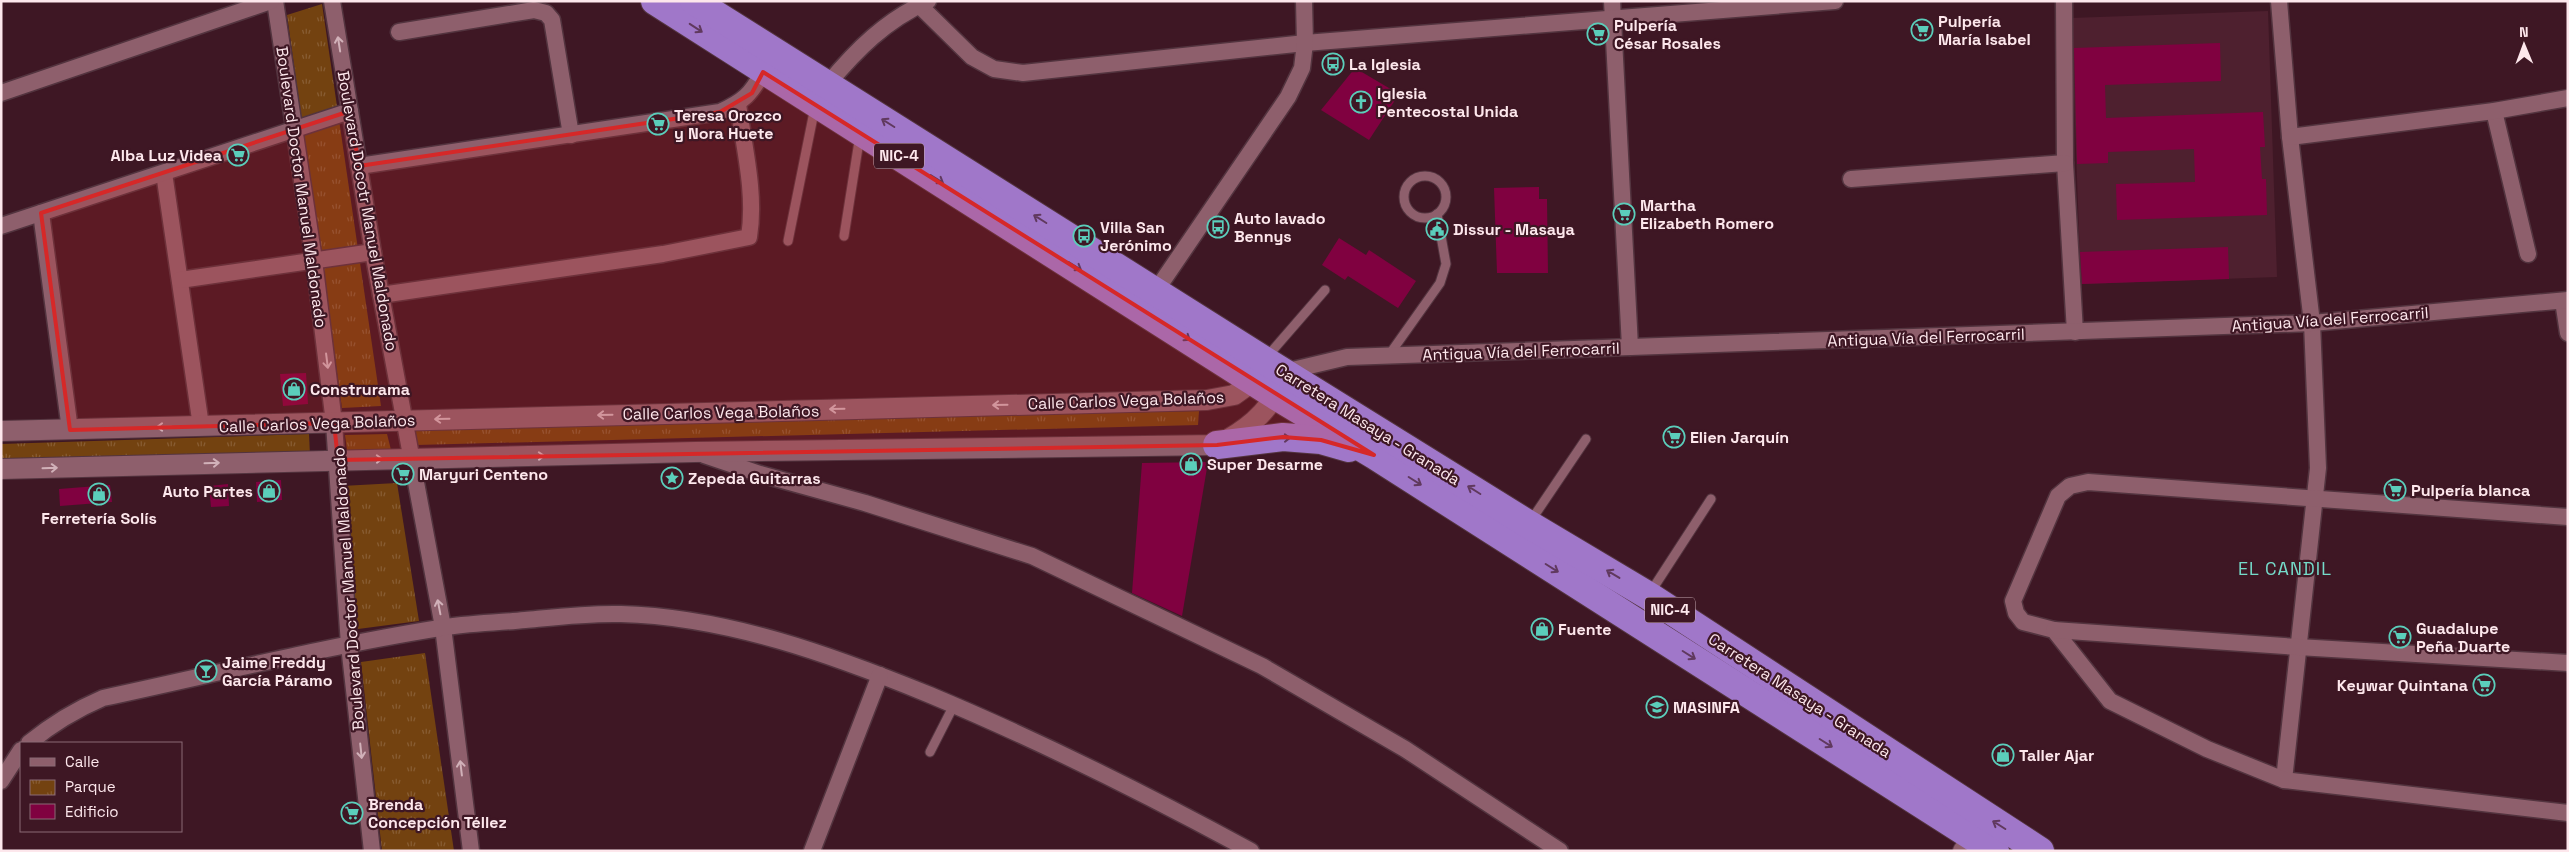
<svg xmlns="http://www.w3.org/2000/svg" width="2569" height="852" viewBox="0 0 2569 852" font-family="'Space Grotesk',sans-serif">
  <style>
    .built { fill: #4e202f }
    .park { fill: url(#park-tufts) }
    .building { fill: #800140 }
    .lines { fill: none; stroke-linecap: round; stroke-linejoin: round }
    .service-casing { stroke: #53343f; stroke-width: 11 }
    .minor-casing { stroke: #53343f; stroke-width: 19 }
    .tertiary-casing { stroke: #53343f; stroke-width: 22 }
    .trunk-casing { stroke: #53343f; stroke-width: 30 }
    .service { stroke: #8e5f6c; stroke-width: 9 }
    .minor { stroke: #8e5f6c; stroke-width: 16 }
    .tertiary { stroke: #8e5f6c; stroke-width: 20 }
    .trunk { stroke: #a077c9; stroke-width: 28 }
    .oneway { stroke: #60395e }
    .oneway2 { stroke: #d1b1b9 }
    .marked { fill: #d62828; fill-opacity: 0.2; stroke: #d62828; stroke-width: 4; stroke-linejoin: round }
    .labels { text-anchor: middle; stroke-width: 4.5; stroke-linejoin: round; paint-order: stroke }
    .shield { fill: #3e1724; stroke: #c4a9b0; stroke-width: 1 }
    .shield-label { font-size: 15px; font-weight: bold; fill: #fde7ec }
    .poi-label { font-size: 16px; font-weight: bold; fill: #fde7ec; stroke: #3e1724; text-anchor: start }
    .street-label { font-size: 16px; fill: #fde7ec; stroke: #3e1724 }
    .neighbourhood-label { font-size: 18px; letter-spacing: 1px; fill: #75dbca; stroke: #3e1724 }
  </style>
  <defs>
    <pattern id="park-tufts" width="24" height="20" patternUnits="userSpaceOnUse" patternTransform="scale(1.25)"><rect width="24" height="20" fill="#734210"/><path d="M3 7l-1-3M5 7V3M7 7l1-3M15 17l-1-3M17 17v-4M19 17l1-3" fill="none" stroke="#885d33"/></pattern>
  </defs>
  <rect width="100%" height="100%" fill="#3e1724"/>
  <path class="built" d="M2268 11 2277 277 2081 284 2071 18Z"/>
  <g class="park">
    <path d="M322 4 381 406 342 408 287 15Z"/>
    <path d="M1199 411 1198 425 416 445V427Z"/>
    <path d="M309 434 310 456 1 465V444Z"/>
    <path d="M387 434 391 450H347L345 435Z"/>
    <path d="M397 483 419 621 358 629 342 486Z"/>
    <path d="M425 653 454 851H382L361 662Z"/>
  </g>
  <g class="building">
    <path d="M2220 43 2221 81 2105 85 2106 118 2263 112 2265 147H2260L2262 179H2266L2267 215 2117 220 2116 184 2195 182 2194 149 2108 152V163L2077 164 2074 48Z"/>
    <path d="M1355 68 1399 94 1369 140 1321 110Z"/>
    <path d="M1539 187V199H1547L1548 273H1497L1494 188Z"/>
    <path d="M1339 238 1366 255 1369 250 1416 281 1398 308 1348 276 1345 280 1322 265Z"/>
    <path d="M2228 247 2229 279 2082 284 2080 252Z"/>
    <path d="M306 373 308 404 283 406 280 374Z"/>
    <path d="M1208 462 1182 616 1132 593 1142 463Z"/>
    <path d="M281 480 282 500 257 502 256 482Z"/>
    <path d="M228 484 229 506 211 507 209 486Z"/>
    <path d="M110 485 112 502 60 506 59 489Z"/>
  </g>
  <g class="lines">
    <g class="service-casing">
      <g id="service">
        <circle cx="1425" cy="197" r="21"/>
        <path d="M844 236 860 135"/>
        <path d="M788 241 815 107"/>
        <path d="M1389 355 1440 283 1446 264 1437 214"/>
        <path d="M1266 358 1325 290"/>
        <path d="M1530 522 1586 439"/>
        <path d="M1650 593 1711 499"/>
        <path d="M930 752 954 705"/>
      </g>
    </g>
    <g class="minor-casing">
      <g id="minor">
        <path d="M275 1 314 260 334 423 349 645 372 851"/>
        <path d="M332 1 373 252 443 627 471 851"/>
        <path d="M1612 1 1630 347"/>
        <path d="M2064 1 2065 163 2075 332"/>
        <path d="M2279 1 2290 137 2312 323 2318 468 2284 780"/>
        <path d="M919 5 972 57 994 69 1023 73 1305 43 1835 1"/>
        <path d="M399 32 534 10 546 13 552 20 571 135"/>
        <path d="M827 85C857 49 885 21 928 1"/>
        <path d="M1 93 271 1"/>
        <path d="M2494 111 2528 254"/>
        <path d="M2290 137 2494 111 2568 98"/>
        <path d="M359 166 720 112C744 101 751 94 763 72"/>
        <path d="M164 173 201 426"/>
        <path d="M1851 179 2065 163"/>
        <path d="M41 213 70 430"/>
        <path d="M1 226 350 111"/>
        <path d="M180 280 373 252"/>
        <path d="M381 295 663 254 749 237C756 194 744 147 738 104"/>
        <path d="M1151 298 1288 97 1302 68 1305 43 1304 1"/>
        <path d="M2563 301 2568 333"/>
        <path d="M1284 372 1347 357 2312 323 2568 300"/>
        <path d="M704 455 760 474 865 503 1032 556 1262 666 1405 749 1560 851"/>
        <path d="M2568 517 2088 482 2070 486 2058 496 2013 601 2016 613 2023 622 2054 630 2110 701 2207 749 2284 780 2568 813"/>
        <path d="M2054 630 2298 647 2568 663"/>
        <path d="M29 743C52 724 75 710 103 698 215 674 327 646 440 628 468 623 497 623 525 620 556 617 589 613 621 614 728 617 832 655 930 695 1040 741 1146 794 1251 851"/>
        <path d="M1 781 21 750"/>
        <path d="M812 851 880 675"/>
      </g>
    </g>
    <g class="tertiary-casing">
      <g id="tertiary">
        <path d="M1 431 1207 400 1234 395 1262 375"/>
        <path d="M1 469 695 452 1217 445C1245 431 1267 414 1281 385"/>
        <path d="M1963 851 1973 836"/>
      </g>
    </g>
    <g class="trunk-casing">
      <g id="trunk">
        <path d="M655 1 1276 396 1374 455 1995 851"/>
        <path d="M694 1 1264 360 1528 524 1649 596 2040 851"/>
        <path d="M1217 445 1283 437 1321 440 1349 448"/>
      </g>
    </g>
    <use href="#service" class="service"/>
    <use href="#minor" class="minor"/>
    <use href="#tertiary" class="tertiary"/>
    <use href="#trunk" class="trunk"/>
  </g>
  <defs><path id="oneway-shaft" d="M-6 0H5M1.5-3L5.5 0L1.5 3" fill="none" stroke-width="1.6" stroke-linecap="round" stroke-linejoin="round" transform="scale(1.25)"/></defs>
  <g class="oneway">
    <use href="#oneway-shaft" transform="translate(696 28) rotate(33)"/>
    <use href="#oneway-shaft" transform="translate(888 123) rotate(-148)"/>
    <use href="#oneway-shaft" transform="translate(937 179) rotate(32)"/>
    <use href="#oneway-shaft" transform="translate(1040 219) rotate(-148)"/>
    <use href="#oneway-shaft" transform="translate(1075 266) rotate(32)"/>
    <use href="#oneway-shaft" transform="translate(1184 336) rotate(33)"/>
    <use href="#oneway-shaft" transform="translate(1283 438) rotate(-1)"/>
    <use href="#oneway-shaft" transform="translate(1415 481) rotate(32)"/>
    <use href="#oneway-shaft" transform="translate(1474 490) rotate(-148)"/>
    <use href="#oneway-shaft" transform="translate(1552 568) rotate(32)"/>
    <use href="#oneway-shaft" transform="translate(1613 574) rotate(-149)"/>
    <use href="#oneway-shaft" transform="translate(1689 655) rotate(32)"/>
    <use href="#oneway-shaft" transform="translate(1826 743) rotate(32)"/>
    <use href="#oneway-shaft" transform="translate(1999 825) rotate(-148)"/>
  </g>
  <g class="oneway2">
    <use href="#oneway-shaft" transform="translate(339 44) rotate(-99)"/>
    <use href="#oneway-shaft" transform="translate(327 361) rotate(83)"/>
    <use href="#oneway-shaft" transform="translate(1000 405) rotate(179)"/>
    <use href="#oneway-shaft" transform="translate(837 409) rotate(179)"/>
    <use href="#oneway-shaft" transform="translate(605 415) rotate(179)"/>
    <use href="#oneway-shaft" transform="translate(442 419) rotate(179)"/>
    <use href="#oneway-shaft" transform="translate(164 427) rotate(179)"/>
    <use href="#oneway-shaft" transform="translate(537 456) rotate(-1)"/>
    <use href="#oneway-shaft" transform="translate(375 459) rotate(-1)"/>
    <use href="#oneway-shaft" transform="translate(212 463) rotate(-2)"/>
    <use href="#oneway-shaft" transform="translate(50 468) rotate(-2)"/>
    <use href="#oneway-shaft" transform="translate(439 607) rotate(-101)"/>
    <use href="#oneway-shaft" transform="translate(361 751) rotate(84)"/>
    <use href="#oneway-shaft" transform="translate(461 768) rotate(-97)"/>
  </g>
  <path class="marked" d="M763 72 1374 455 1321 440 1283 437 1217 445 338 460 334 423 70 430 41 213 350 111 359 166 720 112 752 93Z"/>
  <defs>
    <g id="supermarket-ring" transform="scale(1.125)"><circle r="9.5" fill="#3e1724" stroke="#5bcebb" stroke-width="1.5"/><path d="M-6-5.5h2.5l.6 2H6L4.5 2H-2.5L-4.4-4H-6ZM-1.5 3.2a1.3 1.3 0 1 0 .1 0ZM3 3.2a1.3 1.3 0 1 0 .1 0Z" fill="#5bcebb"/></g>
    <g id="bus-ring" transform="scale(1.125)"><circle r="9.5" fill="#3e1724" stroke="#5bcebb" stroke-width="1.5"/><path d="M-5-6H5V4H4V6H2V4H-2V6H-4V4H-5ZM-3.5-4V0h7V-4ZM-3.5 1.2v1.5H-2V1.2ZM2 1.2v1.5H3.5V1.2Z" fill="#5bcebb"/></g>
    <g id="church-ring" transform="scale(1.125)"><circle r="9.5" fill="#3e1724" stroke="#5bcebb" stroke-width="1.5"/><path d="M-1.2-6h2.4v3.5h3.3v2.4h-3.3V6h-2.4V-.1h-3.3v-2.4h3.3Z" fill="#5bcebb"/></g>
    <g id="civic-ring" transform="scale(1.125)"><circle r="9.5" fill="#3e1724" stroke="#5bcebb" stroke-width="1.5"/><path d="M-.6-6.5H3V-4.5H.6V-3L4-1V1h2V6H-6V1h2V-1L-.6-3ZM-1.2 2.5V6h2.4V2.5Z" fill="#5bcebb"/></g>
    <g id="shop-ring" transform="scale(1.125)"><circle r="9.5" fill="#3e1724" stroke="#5bcebb" stroke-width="1.5"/><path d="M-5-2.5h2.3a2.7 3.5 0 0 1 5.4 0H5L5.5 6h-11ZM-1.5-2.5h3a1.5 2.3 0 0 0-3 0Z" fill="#5bcebb"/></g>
    <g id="sight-ring" transform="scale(1.125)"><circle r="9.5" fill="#3e1724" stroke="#5bcebb" stroke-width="1.5"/><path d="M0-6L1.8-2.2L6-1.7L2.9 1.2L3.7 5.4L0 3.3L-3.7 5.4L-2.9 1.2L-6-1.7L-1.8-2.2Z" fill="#5bcebb"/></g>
    <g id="bar-ring" transform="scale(1.125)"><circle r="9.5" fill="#3e1724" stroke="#5bcebb" stroke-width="1.5"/><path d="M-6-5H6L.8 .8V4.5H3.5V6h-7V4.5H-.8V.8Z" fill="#5bcebb"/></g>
    <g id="school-ring" transform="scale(1.125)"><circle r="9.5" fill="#3e1724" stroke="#5bcebb" stroke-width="1.5"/><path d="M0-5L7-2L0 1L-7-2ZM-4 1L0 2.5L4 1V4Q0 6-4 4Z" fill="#5bcebb"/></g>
  </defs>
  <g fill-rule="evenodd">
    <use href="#supermarket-ring" x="1922" y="30"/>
    <use href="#supermarket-ring" x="1598" y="34"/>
    <use href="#bus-ring" x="1333" y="64"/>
    <use href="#church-ring" x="1361" y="102"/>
    <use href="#supermarket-ring" x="658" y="124"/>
    <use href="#supermarket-ring" x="238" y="155"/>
    <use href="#supermarket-ring" x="1624" y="214"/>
    <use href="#bus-ring" x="1218" y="227"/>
    <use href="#civic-ring" x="1437" y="229"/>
    <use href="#bus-ring" x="1084" y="236"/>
    <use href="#shop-ring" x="294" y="389"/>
    <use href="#supermarket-ring" x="1674" y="437"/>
    <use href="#shop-ring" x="1191" y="464"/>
    <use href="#supermarket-ring" x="403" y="474"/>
    <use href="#sight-ring" x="672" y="478"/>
    <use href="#supermarket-ring" x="2395" y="490"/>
    <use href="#shop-ring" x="269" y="491"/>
    <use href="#shop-ring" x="99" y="494"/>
    <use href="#shop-ring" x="1542" y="629"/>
    <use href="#supermarket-ring" x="2400" y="637"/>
    <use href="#bar-ring" x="206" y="671"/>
    <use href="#supermarket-ring" x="2484" y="685"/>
    <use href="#school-ring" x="1657" y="707"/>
    <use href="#shop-ring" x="2003" y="755"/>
    <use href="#supermarket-ring" x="352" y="813"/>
  </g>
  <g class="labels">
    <g class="shield">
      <rect x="874" y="143.5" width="50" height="25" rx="4"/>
      <rect x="1645" y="597.5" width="50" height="25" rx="4"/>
    </g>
    <g class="shield-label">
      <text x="899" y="161">NIC-4</text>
      <text x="1670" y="615">NIC-4</text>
    </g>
    <g class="poi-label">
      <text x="1938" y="27">Pulpería<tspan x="1938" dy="18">María Isabel</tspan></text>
      <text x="1614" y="31">Pulpería<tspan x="1614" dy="18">César Rosales</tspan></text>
      <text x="1349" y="70">La Iglesia</text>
      <text x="1377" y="99">Iglesia<tspan x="1377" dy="18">Pentecostal Unida</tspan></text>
      <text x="674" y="121">Teresa Orozco<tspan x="674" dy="18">y Nora Huete</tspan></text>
      <text x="222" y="161" text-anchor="end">Alba Luz Videa</text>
      <text x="1640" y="211">Martha<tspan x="1640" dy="18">Elizabeth Romero</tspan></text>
      <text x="1234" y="224">Auto lavado<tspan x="1234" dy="18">Bennys</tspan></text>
      <text x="1100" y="233">Villa San<tspan x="1100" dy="18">Jerónimo</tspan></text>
      <text x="1453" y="235">Dissur - Masaya</text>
      <text x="310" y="395">Construrama</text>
      <text x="1690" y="443">Elien Jarquín</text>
      <text x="1207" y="470">Super Desarme</text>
      <text x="419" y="480">Maryuri Centeno</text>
      <text x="688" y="484">Zepeda Guitarras</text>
      <text x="2411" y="496">Pulpería blanca</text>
      <text x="253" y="497" text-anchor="end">Auto Partes</text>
      <text x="99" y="524" text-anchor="middle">Ferretería Solís</text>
      <text x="2416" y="634">Guadalupe<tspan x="2416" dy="18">Peña Duarte</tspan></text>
      <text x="1558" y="635">Fuente</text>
      <text x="222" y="668">Jaime Freddy<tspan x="222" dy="18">García Páramo</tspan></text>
      <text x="2468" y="691" text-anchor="end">Keywar Quintana</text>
      <text x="1673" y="713">MASINFA</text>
      <text x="2019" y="761">Taller Ajar</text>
      <text x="368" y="810">Brenda<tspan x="368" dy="18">Concepción Téllez</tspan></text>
    </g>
    <g class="street-label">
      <text transform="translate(302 187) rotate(82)" y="6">Boulevard Doctor Manuel Maldonado</text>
      <text transform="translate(368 211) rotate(80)" y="6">Boulevard Docotr Manuel Maldonado</text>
      <text transform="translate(2330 319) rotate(-4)" y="6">Antigua Vía del Ferrocarril</text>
      <text transform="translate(1926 337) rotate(-2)" y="6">Antigua Vía del Ferrocarril</text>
      <text transform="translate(1521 351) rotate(-2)" y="6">Antigua Vía del Ferrocarril</text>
      <text transform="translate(1126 400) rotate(-2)" y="6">Calle Carlos Vega Bolaños</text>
      <text transform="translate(721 412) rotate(-1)" y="6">Calle Carlos Vega Bolaños</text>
      <text transform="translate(317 423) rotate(-2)" y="6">Calle Carlos Vega Bolaños</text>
      <text transform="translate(1368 424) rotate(32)" y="6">Carretera Masaya - Granada</text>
      <text transform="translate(348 589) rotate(-94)" y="6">Boulevard Doctor Manuel Maldonado</text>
      <text transform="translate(1800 695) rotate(33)" y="6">Carretera Masaya - Granada</text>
    </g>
    <g class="neighbourhood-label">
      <text x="2285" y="575">EL CANDIL</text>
    </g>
  </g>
  <rect width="2569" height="852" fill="none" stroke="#fde7ec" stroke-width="5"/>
  <rect x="20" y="742" width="162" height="90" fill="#3e1724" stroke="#8a6a74"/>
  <rect x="30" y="758" width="25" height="8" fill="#8e5f6c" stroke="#8a6a74"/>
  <text x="65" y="767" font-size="15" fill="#fde7ec">Calle</text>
  <rect x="30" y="780" width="25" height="15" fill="url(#park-tufts)" stroke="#8a6a74"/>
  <text x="65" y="792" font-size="15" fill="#fde7ec">Parque</text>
  <rect x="30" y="804" width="25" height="15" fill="#800140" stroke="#8a6a74"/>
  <text x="65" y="817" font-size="15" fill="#fde7ec">Edificio</text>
  <g transform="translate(2524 45) rotate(359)" stroke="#3e1724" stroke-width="4" paint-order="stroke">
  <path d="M0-4L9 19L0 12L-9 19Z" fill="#fde7ec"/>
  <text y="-8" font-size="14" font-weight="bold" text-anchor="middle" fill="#fde7ec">N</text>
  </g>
</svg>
